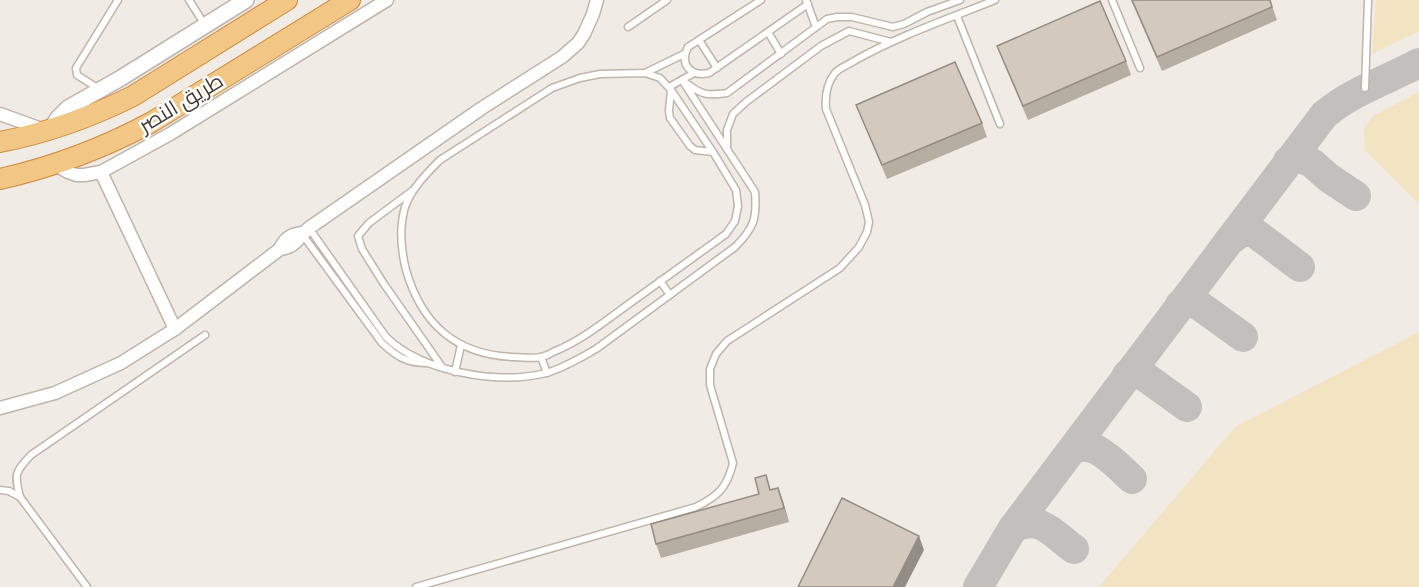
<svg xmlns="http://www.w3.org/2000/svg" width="1419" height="587" viewBox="0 0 1419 587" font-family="'Fira Sans Condensed',Cairo,sans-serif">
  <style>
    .sand { fill: #f2e4c2 }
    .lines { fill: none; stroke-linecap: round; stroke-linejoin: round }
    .taxiway { stroke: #c2bfbc; stroke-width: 30 }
    .service-casing { stroke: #beb5ab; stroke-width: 9 }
    .minor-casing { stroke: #beb5ab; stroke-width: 15 }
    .tertiary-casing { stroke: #beb5ab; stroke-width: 18 }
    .trunk-casing { stroke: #ce8c40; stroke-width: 22 }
    .service { stroke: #fff; stroke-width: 6 }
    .minor { stroke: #fff; stroke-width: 12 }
    .tertiary { stroke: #fff; stroke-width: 15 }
    .trunk { stroke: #f2c684; stroke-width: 20 }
    .wall { fill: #b6ada3 }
    .shaded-wall { fill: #948d85 }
    .building { fill: #d4c9be; stroke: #948d85; stroke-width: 1.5 }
    .labels { text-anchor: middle; stroke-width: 5; stroke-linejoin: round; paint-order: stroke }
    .street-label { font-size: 21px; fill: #423b35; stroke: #fff }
  </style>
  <rect width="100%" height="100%" fill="#f0ebe4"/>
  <g class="sand">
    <path d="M1376 0H1419V31L1372 54Z"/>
    <path d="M1419 92V204L1365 150 1364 129 1373 116Z"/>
    <path d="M1419 332V587H1099L1235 427Z"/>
  </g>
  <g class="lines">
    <g class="taxiway">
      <path d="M1288 161 1300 158 1312 163 1329 178 1356 196"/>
      <path d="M1228 242 1243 231 1255 233 1300 267"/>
      <path d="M1180 305 1191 302 1200 306 1243 337"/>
      <path d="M1127 375 1137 374 1144 376 1187 407"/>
      <path d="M1073 449C1077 448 1083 446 1087 447 1102 448 1121 469 1132 479"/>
      <path d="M1013 528C1040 514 1053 534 1074 549"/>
      <path d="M978 587 1013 528 1324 115C1352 91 1387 80 1419 63"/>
    </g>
    <g class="service-casing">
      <g id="service">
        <path d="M189 0 205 25"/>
        <path d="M761 0 688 47C679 65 691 77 709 73L808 4"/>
        <path d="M806 0 816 27"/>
        <path d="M1112 0 1140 68"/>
        <path d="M957 16 1000 124"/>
        <path d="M628 27 667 0"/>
        <path d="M768 32 781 54"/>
        <path d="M699 40 717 68"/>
        <path d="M645 73 684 54"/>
        <path d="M686 83C702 95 707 96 727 93L827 19 837 17H852L893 27 904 24 927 12 960 0"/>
        <path d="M669 87 694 73"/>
        <path d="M1365 88 1368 0"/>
        <path d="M99 89 77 75 76 68 118 0"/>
        <path d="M671 90 713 152 736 190 738 206 735 221 726 234C693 258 659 282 626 306 603 323 580 341 553 352 550 354 545 356 541 357 533 359 522 357 514 357 456 355 422 325 406 270 401 250 399 228 405 207 411 189 427 173 440 160L552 88 580 78 600 74 645 73 660 78 671 90 669 111 670 118 690 146 695 150 713 152"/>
        <path d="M727 147V130L733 114 746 102 821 46 849 31 891 42"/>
        <path d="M412 191 369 223 358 236 362 249 384 284 442 367"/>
        <path d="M309 228 386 337C422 372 498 385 546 373 564 368 580 358 596 349L735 247C754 228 757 219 755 192L682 80"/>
        <path d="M302 234 382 343C396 356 406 363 426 363"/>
        <path d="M660 281 670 295"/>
        <path d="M541 357 547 373"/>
        <path d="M455 372 461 345"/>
        <path d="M0 490 9 491 20 497"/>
        <path d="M87 587 20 497C14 474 15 472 31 455L205 335"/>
        <path d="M416 587 696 507C718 496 727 488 733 463L710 385V369L716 354 727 341 840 268 859 247 867 232 869 222 865 205 826 109C825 97 827 83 835 73 839 68 848 65 854 61 898 36 948 19 995 0"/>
      </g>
    </g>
    <g class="minor-casing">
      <g id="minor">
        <path d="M0 114 44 130"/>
        <path d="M54 164 68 172 76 175H84L101 172 170 134 387 0"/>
        <path d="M101 172 175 329"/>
        <path d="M280 249C284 239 291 234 302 233"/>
        <path d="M0 408 55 393 121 363 175 329 280 249C297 247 298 237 309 228L482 108 562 57 578 43 584 34 593 14 597 0"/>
      </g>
    </g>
    <g class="tertiary-casing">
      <path id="tertiary" d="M51 129 58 118 68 108 121 78 246 0"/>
    </g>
    <g class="trunk-casing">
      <g id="trunk">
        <path d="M0 142C47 133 91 117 133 96L287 0"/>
        <path d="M0 179C53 167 104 148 152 122L350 0"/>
      </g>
    </g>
    <use href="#service" class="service"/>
    <use href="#minor" class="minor"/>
    <use href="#tertiary" class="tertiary"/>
    <use href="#trunk" class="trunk"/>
  </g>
  <g class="wall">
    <path d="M1131 0H1270L1277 20 1162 71Z"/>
    <path d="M997 46 1126 61 1131 75 1028 120 1002 59Z"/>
    <path d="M856 105 982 123 987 137 887 179Z"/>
    <path d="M778 488 789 522 661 558 656 544 759 494Z"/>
  </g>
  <g class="shaded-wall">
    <path d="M778 488 783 501 789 522 784 508Z"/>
    <path d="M919 536 924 550 905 587H893Z"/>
  </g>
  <g class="building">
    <path d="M1132 0H1270L1272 7 1157 57Z"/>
    <path d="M1100 1 1126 61 1023 106 997 46Z"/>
    <path d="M955 62 982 123 882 165 856 105Z"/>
    <path d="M766 475 770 490 778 488 784 508 656 544 651 524 759 494 755 478Z"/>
    <path d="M842 498 919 536 893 587H798Z"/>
  </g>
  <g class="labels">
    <g class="street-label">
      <text transform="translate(181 103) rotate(-31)" y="7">طريق النصر</text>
    </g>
  </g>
</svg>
